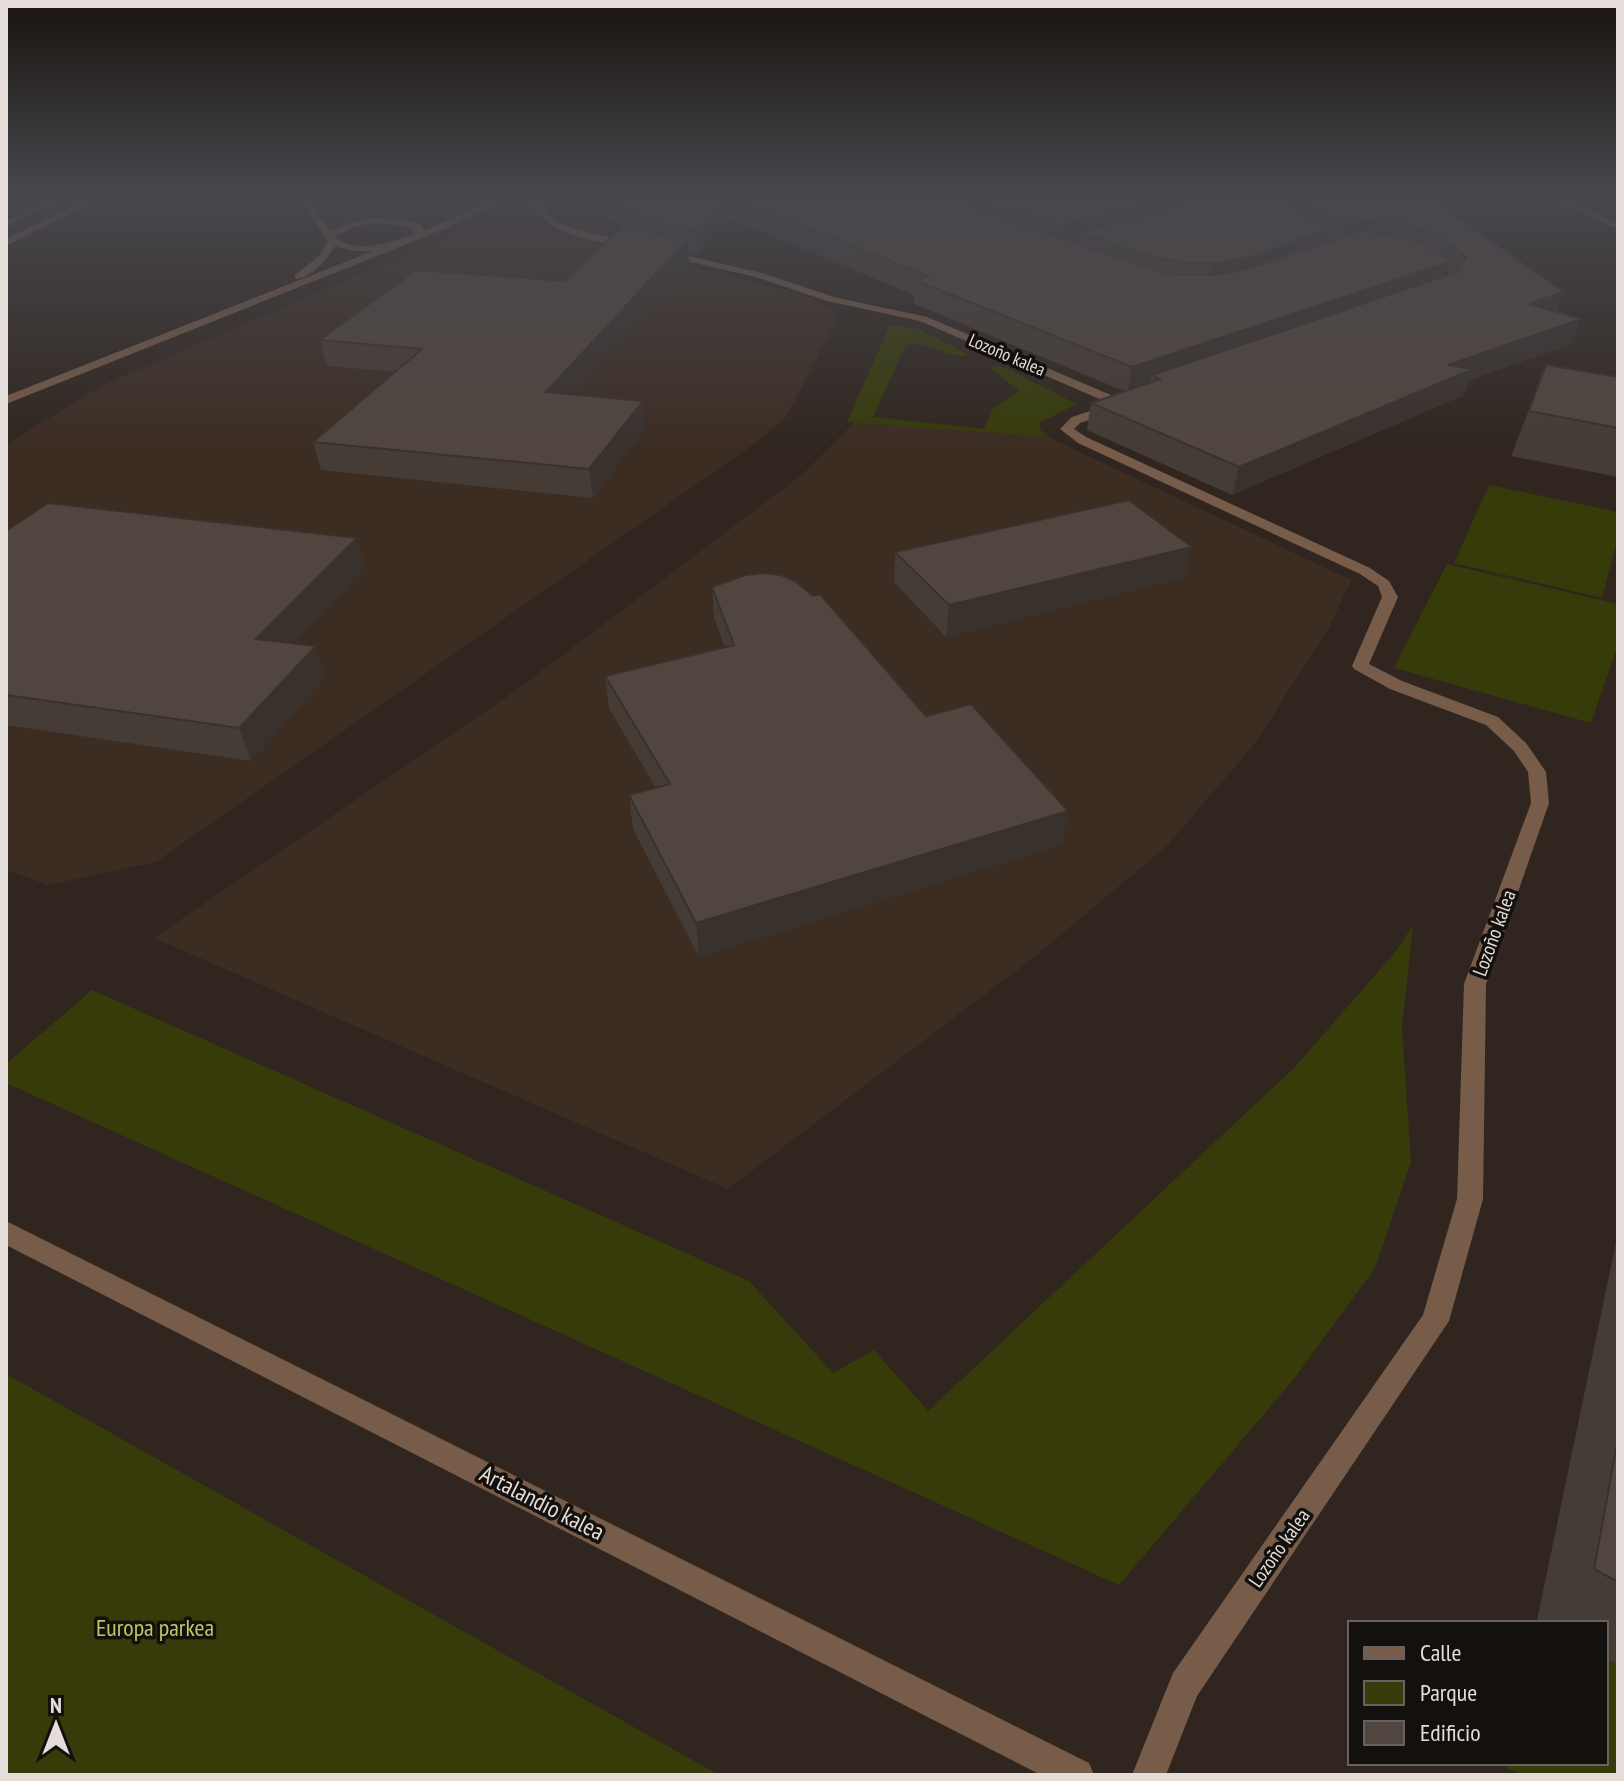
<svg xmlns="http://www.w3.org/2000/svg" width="1624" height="1781" viewBox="0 0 1624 1781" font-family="'PT Sans Narrow',sans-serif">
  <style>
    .built { fill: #3c2d23 }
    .green { fill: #363b09 }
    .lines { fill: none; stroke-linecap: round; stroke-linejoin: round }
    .minor { fill: #775c4a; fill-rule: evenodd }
    .wall { fill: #463c36; fill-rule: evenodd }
    .shaded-wall { fill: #39312c }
    .building { fill: #51463f; stroke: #39312c; stroke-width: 2 }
    .labels { text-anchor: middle; stroke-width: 7; stroke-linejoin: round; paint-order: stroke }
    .far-street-label { font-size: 18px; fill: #e4ddd9; stroke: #14100d }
    .street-label { font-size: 20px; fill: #e4ddd9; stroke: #14100d }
    .near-street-label { font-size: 24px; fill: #e4ddd9; stroke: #14100d }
    .near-park-label { font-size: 24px; fill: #bec962; stroke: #14100d }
  </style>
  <rect width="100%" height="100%" fill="#30261f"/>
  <g class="built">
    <path d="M482 222 535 227 805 295 831 308 835 322 786 417 757 442 156 862 48 885 6 870V444L105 384Z"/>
    <path d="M855 422 1048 437 1351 580 1330 626 1256 742 1167 846 1033 958 728 1189 154 938 515 691 803 474Z"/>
  </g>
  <g class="green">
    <path d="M323 199H471C433 214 357 230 323 199Z"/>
    <path d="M897 326 918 329 969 355C947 360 929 339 906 345L873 417 984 429 992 409 1019 391 990 368 999 365 1077 404 1039 423 1040 429 1048 437 847 422 889 327Z"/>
    <path d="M1489 485 1618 512V537L1602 598 1454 563Z"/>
    <path d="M1447 564 1618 604V644L1591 723 1394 668Z"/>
    <path d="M1413 925 1402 1027 1411 1162 1375 1268 1293 1380 1119 1585 6 1083V1064L92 990 749 1281 833 1373 874 1350 928 1411 1295 1067 1396 951Z"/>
    <path d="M6 1374 719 1775H6Z"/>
    <path d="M1606 1658 1618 1665V1775H1526L1506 1768 1507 1763H1606Z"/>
  </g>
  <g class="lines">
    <g class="minor">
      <path d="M51 199H63L6 227V221Z"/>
      <path d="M86 199H98L6 246V239Z"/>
      <path d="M299 199H308L330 232C357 215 390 215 420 224L424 231 494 199H506L447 228 6 404V396L373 251H353L335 246C327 259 311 279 295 279V275L319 256 328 241ZM373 223 406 226 415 232 412 235C389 243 356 254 334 237L354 227Z"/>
      <path d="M529 199H537C556 239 605 228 637 246L632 249C596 241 546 237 529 199Z"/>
      <path d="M1549 199H1561L1618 223V229Z"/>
      <path d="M663 250 762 273 834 297 927 317 1125 401V407L1080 423 1074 429 1086 437 1370 568 1389 581 1398 597 1369 664 1402 681 1498 717 1526 743 1546 772 1549 803 1486 984 1483 1199 1449 1321 1197 1696 1166 1775H1132L1173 1673 1423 1315 1457 1199 1464 984 1531 803 1528 772 1514 751 1486 725 1390 689 1354 669 1352 666 1382 597 1378 586 1360 574 1078 443 1060 429 1072 417 1111 404 920 321 827 301 756 277 660 255Z"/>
      <path d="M6 1221 1089 1763 1094 1775H1041L6 1245Z"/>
    </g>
  </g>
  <g class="wall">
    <path d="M570 199H1432L1564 292 1556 312 1571 344 1469 380 1464 395 1232 495 1087 430 1091 403 1124 391 914 304V295L729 218 697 254 688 252 689 263 572 395 645 429 593 498 321 470 313 442 395 372 327 366 320 340 564 281 627 226ZM1446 270 1451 274 1444 277Z"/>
    <path d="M1546 365 1618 377V477L1511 456Z"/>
    <path d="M6 531 365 568 293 643 325 678 251 761 6 725Z"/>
    <path d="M895 552 1185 577 946 637 894 582Z"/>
    <path d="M712 587 926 716 1063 844 699 957 633 829 629 795 656 788 609 708 605 676 725 647 714 618Z"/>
    <path d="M1618 1233V1665L1606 1658V1623H1542L1537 1620Z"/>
  </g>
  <g class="shaded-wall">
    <path d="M726 199H728L729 218 697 254 696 232Z"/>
    <path d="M1169 199H1205L1078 232 1077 243 1055 248 1058 226Z"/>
    <path d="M1376 220 1370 242 1340 246 1346 224Z"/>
    <path d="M1330 229 1324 251 1207 287 1211 264Z"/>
    <path d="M687 240 689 263 550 420 546 392Z"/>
    <path d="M1449 259 1442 282 1160 379 1152 375 1150 385 1128 393 1132 367Z"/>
    <path d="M1564 292 1555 316 1529 304Z"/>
    <path d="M1581 319 1571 344 1469 380 1464 395 1232 495 1239 467 1448 365Z"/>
    <path d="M643 401 645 429 593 498 589 469Z"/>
    <path d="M357 538 365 568 267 671 256 639Z"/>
    <path d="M1192 547 1185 577 946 637 949 605Z"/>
    <path d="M316 646 325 678 251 761 239 728Z"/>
    <path d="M1068 811 1063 844 699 957 696 923Z"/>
  </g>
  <g class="building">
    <path d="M614 199H726L696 232 634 217 640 211Z"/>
    <path d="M734 199H946L1169 274 1212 275 1240 271 1363 230 1410 238 1449 259 1446 263 1132 367 915 280 928 276Z"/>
    <path d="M979 199H1169L1058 226Z"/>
    <path d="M1278 199 1283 204 1330 229 1254 256 1211 264H1190L1144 255 1078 232 1206 199Z"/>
    <path d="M1300 199H1432L1564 292 1529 304 1581 319 1448 365 1473 369 1239 467 1091 403 1160 379 1152 375 1457 272 1466 257 1441 238 1409 225 1376 220 1346 224Z"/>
    <path d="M624 225 687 240 546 392 643 401 589 469 313 442 422 349 320 340 416 270 564 281Z"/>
    <path d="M1546 365 1618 377V428L1529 411Z"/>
    <path d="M1129 500 1192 547 949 605 895 552Z"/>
    <path d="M48 503 357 538 256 639 316 646 239 728 6 695V531Z"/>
    <path d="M763 573 781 575 795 581 813 596 820 594 926 716 971 704 1068 811 696 923 629 795 670 784 605 676 734 645 712 587 745 575Z"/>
    <path d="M1618 1438V1582L1594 1569Z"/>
  </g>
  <linearGradient id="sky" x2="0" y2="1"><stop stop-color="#1a1511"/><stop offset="0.44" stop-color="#48474d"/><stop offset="1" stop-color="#48474d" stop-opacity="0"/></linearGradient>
  <rect width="1624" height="449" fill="url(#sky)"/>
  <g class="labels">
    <g class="far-street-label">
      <text transform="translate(1007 355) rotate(23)" y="6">Lozoño kalea</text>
    </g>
    <g class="street-label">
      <text transform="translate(1494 933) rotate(-70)" y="7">Lozoño kalea</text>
      <text transform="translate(1279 1548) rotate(-55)" y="7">Lozoño kalea</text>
    </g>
    <g class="near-street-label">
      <text transform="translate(542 1503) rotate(27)" y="8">Artalandio kalea</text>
    </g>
    <g class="near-park-label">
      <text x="155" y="1636">Europa parkea</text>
    </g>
  </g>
  <rect width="1624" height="1781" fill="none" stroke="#e4ddd9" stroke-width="16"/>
  <rect x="1348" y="1621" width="260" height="144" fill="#14100d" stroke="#67625f" stroke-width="2"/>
  <rect x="1364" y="1647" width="40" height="12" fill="#775c4a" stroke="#67625f" stroke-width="2"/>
  <text x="1420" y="1661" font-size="24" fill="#e4ddd9">Calle</text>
  <rect x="1364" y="1681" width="40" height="24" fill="#363b09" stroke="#67625f" stroke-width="2"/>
  <text x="1420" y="1701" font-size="24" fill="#e4ddd9">Parque</text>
  <rect x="1364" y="1721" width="40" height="24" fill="#51463f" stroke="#67625f" stroke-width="2"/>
  <text x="1420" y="1741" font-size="24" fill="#e4ddd9">Edificio</text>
  <g transform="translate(56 1725)" stroke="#14100d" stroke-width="6" paint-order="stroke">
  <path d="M0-6L14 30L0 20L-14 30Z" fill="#e4ddd9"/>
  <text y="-12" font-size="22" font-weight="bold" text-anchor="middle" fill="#e4ddd9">N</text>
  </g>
</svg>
